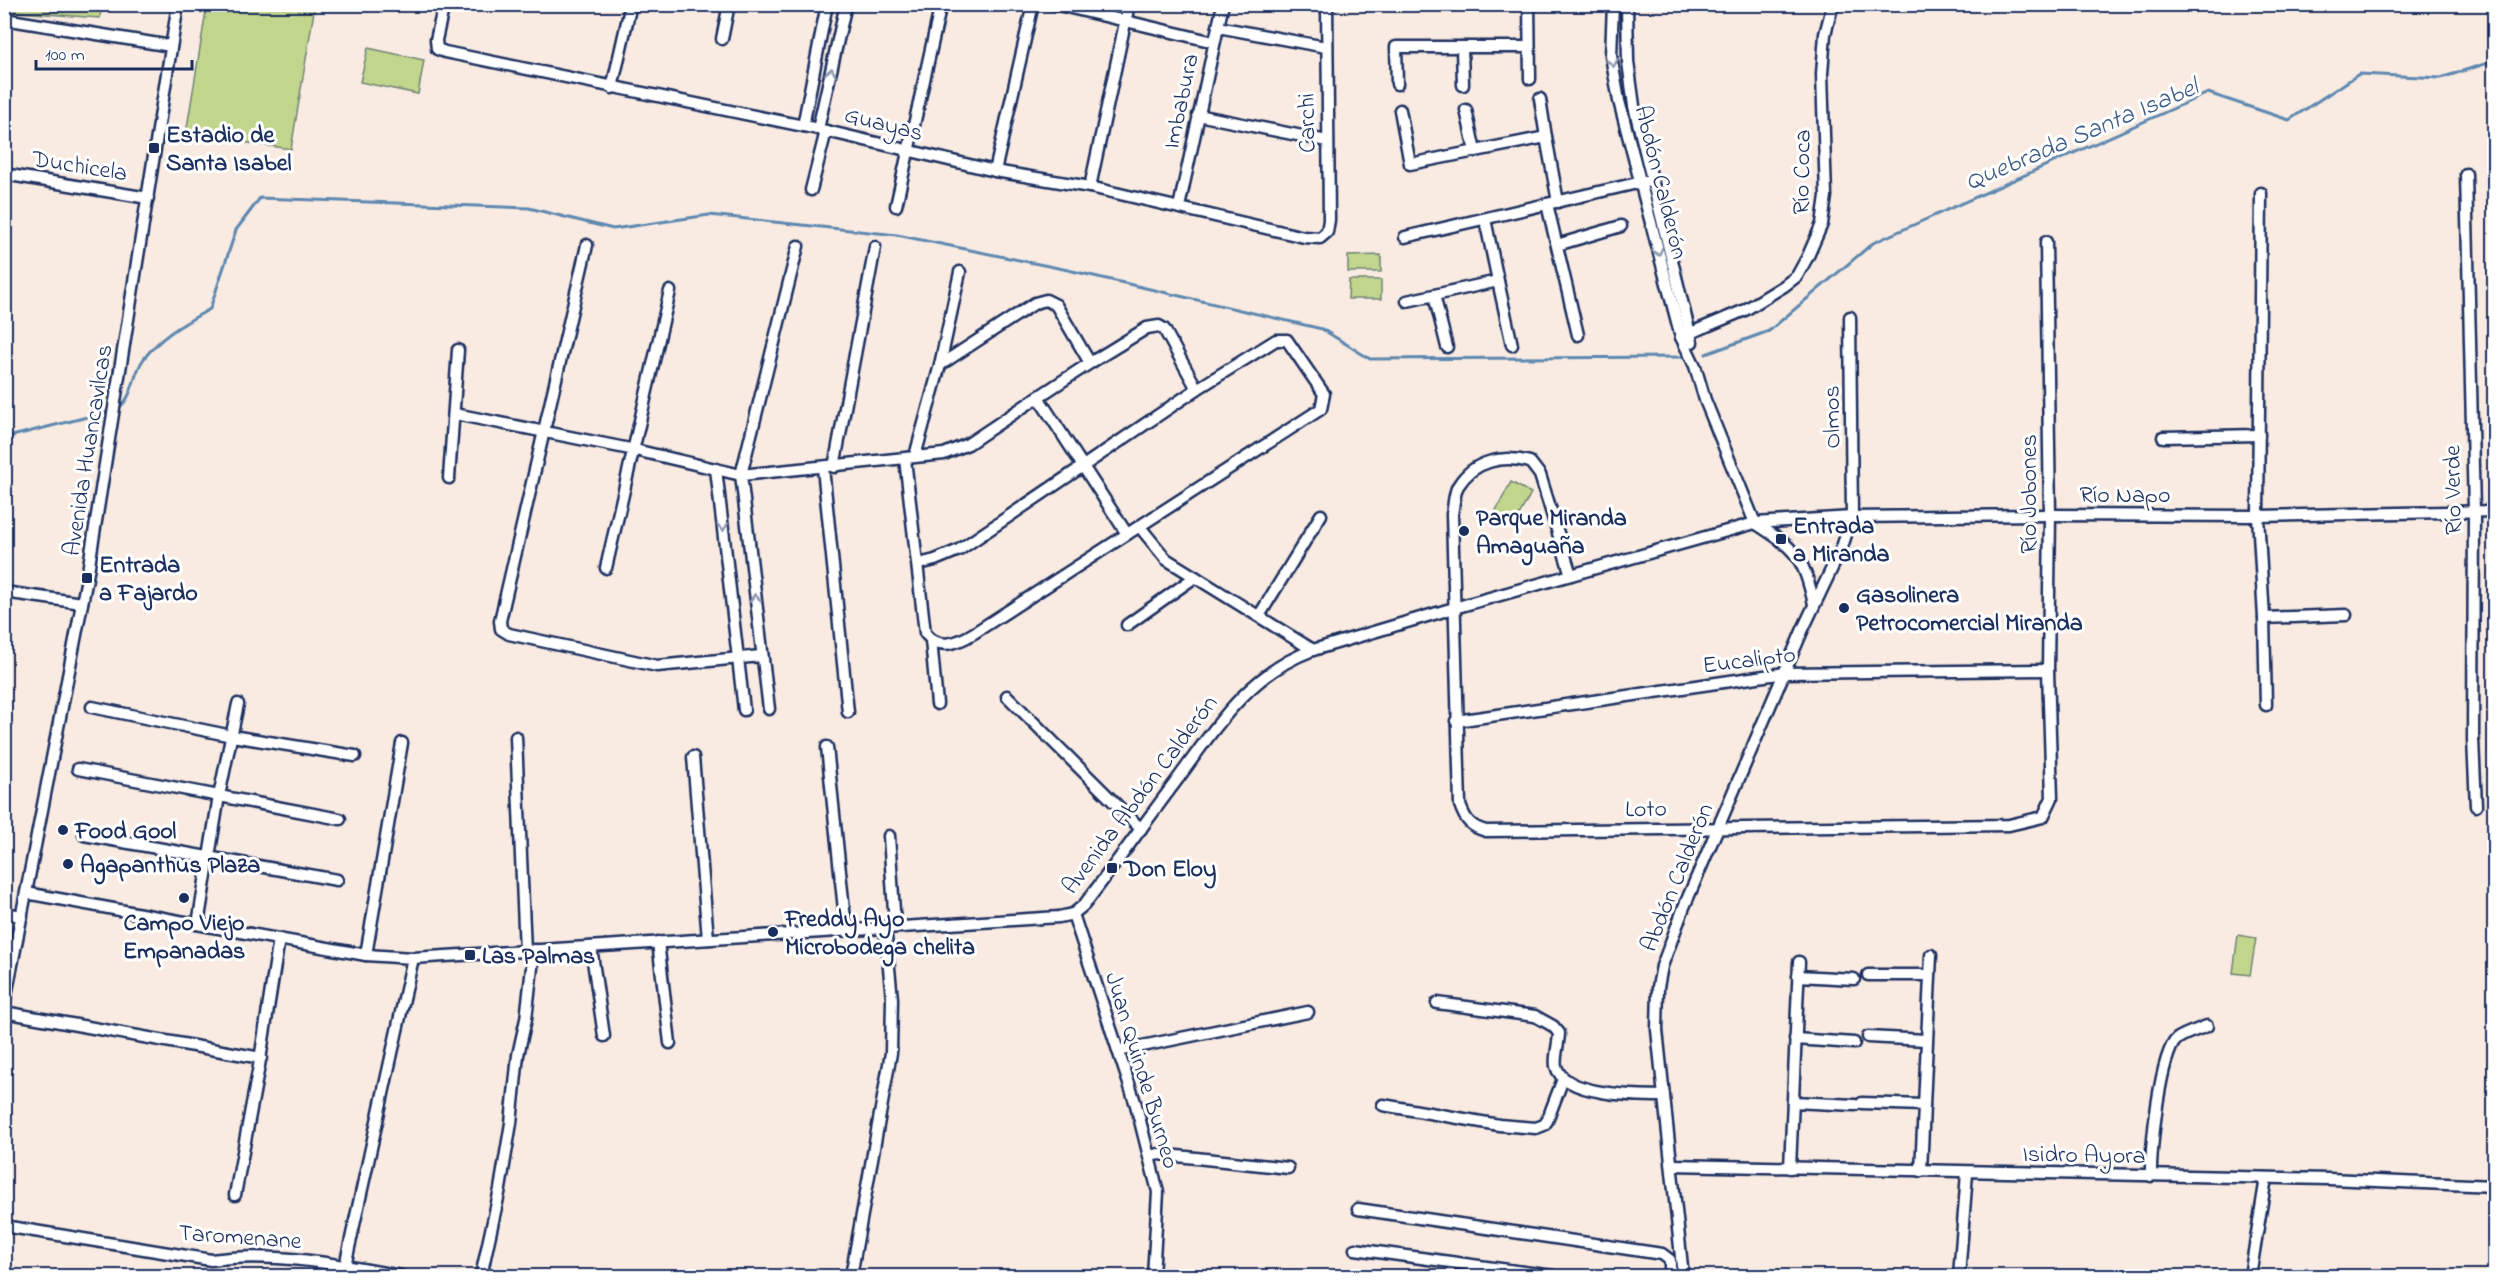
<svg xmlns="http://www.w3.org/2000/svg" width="2499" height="1281" viewBox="0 0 2499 1281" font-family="'Indie Flower',sans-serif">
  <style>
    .green { fill: #c1d68c; stroke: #6e8275; stroke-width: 1.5 }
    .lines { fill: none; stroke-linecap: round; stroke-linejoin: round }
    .stream { stroke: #5d87b0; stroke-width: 3 }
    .minor-casing { stroke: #1b2f5e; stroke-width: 15 }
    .minor { stroke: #fff; stroke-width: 10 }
    .oneway { stroke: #8d97ae }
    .poi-dot { fill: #1b2f5e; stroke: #fff; stroke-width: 2 }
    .labels { text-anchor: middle; stroke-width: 6; stroke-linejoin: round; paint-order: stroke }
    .street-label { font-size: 24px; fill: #1b2f5e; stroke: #fff }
    .poi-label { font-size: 24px; font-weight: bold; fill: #1b2f5e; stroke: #fff; text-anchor: start }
    .water-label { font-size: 26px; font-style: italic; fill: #3c5b87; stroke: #fff }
  </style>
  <rect width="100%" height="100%" fill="#f9ebe1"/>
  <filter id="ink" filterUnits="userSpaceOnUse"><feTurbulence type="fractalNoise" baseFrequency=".0167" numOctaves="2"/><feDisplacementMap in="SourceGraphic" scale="12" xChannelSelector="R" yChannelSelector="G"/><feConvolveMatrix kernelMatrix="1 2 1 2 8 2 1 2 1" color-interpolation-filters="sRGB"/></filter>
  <g filter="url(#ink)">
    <g class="green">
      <path d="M4 5 5 4 101 5 100 18 5 11Z"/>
      <path d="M207 5H315L291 149 186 134Z"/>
      <path d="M368 48 424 60 418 94 360 82Z"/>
      <path d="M1381 255V272H1348V256Z"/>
      <path d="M1349 280H1381V299H1348Z"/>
      <path d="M1511 482 1531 493 1512 528 1492 518Z"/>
      <path d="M2238 935 2256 938 2250 975 2233 973Z"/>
    </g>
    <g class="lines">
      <g class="stream">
        <path d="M1706 354 1769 331 1873 243 2208 93 2289 120 2359 74 2441 78 2494 61"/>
        <path d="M117 409C134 398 132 376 143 360 160 336 185 323 210 309L236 230 260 198 529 208 613 229 709 215 897 235 1068 270 1322 329 1370 359 1682 357"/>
        <path d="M4 438 111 411"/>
      </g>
      <g class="minor-casing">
        <g id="minor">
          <path d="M444 4 436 40 437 49 445 52 818 129 995 171 1090 187 1304 237 1320 238 1327 232 1329 220 1327 4"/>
          <path d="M1054 4 1214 42"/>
          <path d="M1529 4 1530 79"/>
          <path d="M1613 4 1611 56 1619 101 1681 337 1695 366 1705 400 1755 523"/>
          <path d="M1627 4 1628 62 1634 106 1692 342"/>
          <path d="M4 19 171 46"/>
          <path d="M1218 27 1326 47"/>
          <path d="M722 39 729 4"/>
          <path d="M1462 47 1463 85"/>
          <path d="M1397 84 1396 47H1529"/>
          <path d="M612 88 631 4"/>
          <path d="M1540 99 1546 137"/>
          <path d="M1400 110 1410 164 1546 137 1558 202"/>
          <path d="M1466 110 1475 151"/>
          <path d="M1198 115 1327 141"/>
          <path d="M803 126 827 4"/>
          <path d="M818 129 846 4"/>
          <path d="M995 171 1033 4"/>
          <path d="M4 174 148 198"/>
          <path d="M2466 174 2474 511 2473 739 2476 806"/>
          <path d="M1090 187 1129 4"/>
          <path d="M811 190 826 131"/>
          <path d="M2261 193 2258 516 2264 618 2266 705"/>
          <path d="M1547 204 1578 335"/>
          <path d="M896 206 941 4"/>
          <path d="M1179 207 1223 4"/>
          <path d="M1405 237 1646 181"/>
          <path d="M587 245 500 621 501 629 509 634 657 666 761 656"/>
          <path d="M1557 245 1621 226"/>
          <path d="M1498 281 1512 345"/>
          <path d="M1434 295 1447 347"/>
          <path d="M1407 301 1498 281 1485 219"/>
          <path d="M1681 337 1745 310 1784 286 1797 276 1808 256 1822 224 1826 196 1822 74 1825 34 1833 4"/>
          <path d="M1090 363 1147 328 1159 326 1164 329 1197 389"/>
          <path d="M940 365 1035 303 1046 300 1056 305 1090 363 1038 397 1127 534"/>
          <path d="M455 414 635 450 741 475 944 454 968 444 1038 397"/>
          <path d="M2163 437 2259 435"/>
          <path d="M915 456 940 365 960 272"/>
          <path d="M905 459 925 633C939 651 958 643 974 633L1321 409 1324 394 1287 340H1276L1197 389 959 550 935 560 919 564"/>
          <path d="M834 467 875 247"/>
          <path d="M823 468 848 712"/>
          <path d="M716 469 744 710"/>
          <path d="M449 478 458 350"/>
          <path d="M1755 523C1796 549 1803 556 1814 604"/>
          <path d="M1140 527 1166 559 1313 650"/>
          <path d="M606 568 670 291"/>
          <path d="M1571 575 1540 475 1530 462C1503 455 1474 460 1458 486 1454 493 1454 505 1452 514L1460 805C1465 820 1471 827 1486 831L2009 825 2043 817 2052 798 2048 670 2050 515 2046 242"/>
          <path d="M4 592 82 603"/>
          <path d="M1259 616 1321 515"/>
          <path d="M2264 618 2346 615"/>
          <path d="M1127 625 1195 577"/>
          <path d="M931 640 937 704"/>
          <path d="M1007 696 1141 829"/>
          <path d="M92 707 232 736 355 756"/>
          <path d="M769 709 741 475 798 246"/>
          <path d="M1456 721 1785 673 2048 670"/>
          <path d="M516 737 525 951"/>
          <path d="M827 747 846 929"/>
          <path d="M693 757 708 939"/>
          <path d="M78 769 340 819"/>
          <path d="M84 835 337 880"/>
          <path d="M889 836 895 926"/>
          <path d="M26 893 366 955 413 958 1059 917 1073 914 1084 905C1115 865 1144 824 1174 784 1214 730 1247 674 1313 650L1454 608 1755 523 1852 517 2050 515 2258 516 2494 511"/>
          <path d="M4 913 22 916"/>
          <path d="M1073 914 1136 1105 1158 1192 1153 1276"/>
          <path d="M198 924 219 796 238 704"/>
          <path d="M658 942 670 1043"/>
          <path d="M591 947 604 1036"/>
          <path d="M366 955 402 743"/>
          <path d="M1868 975H1929"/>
          <path d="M1798 976 1854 979"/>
          <path d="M1437 1003 1535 1016 1553 1026 1559 1033C1559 1042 1554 1059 1556 1066 1563 1096 1640 1096 1664 1096"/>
          <path d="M4 1006 87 578 178 4"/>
          <path d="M4 1012 261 1058"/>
          <path d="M1868 1037 1926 1040"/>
          <path d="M1795 1039 1854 1043"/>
          <path d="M1118 1051 1308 1012"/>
          <path d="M1793 1102 1855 1105"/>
          <path d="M1862 1103 1924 1105"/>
          <path d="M1383 1105 1499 1125 1536 1128 1544 1125 1547 1121 1563 1079"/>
          <path d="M1149 1156 1159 1154 1288 1168"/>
          <path d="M1672 1165 2329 1179 2494 1186"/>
          <path d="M1790 1168 1799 962"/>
          <path d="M1921 1171 1931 955"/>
          <path d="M2151 1176C2150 1153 2160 1052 2177 1039 2185 1033 2197 1030 2207 1026"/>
          <path d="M235 1195 259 1066 279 939"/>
          <path d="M1358 1209 1662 1254 1670 1260V1276"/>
          <path d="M4 1226 211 1260C270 1251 343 1265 401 1276"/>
          <path d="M1355 1249 1553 1276"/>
          <path d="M345 1266 413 958"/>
          <path d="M481 1276 500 1189 511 1123 518 1055 526 1019 534 950"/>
          <path d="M851 1276 891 1053 892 999 885 927"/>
          <path d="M1683 1276 1657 1030 1658 987 1662 966 1684 907 1803 629 1842 547 1852 517 1850 317"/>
          <path d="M1959 1276 1967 1173"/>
          <path d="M2250 1276 2266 1178"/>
        </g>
      </g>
      <use href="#minor" class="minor"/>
    </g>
    <defs><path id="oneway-chevron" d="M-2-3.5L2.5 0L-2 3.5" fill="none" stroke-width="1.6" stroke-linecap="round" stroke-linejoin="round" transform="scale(1.5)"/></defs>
    <g class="oneway">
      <use href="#oneway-chevron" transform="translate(1613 63) rotate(81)"/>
      <use href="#oneway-chevron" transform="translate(831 72) rotate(-78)"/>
      <use href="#oneway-chevron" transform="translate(1658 252) rotate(75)"/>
      <use href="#oneway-chevron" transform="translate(723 527) rotate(84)"/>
      <use href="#oneway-chevron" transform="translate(755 598) rotate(-96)"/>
    </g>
  </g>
  <g class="poi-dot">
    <rect x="148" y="142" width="12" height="12" rx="3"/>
    <circle cx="1464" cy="531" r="6"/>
    <rect x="1775" y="533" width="12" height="12" rx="3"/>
    <rect x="81" y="572" width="12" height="12" rx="3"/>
    <circle cx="1844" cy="608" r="6"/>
    <circle cx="63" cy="830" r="6"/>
    <circle cx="68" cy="864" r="6"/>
    <rect x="1106" y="862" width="12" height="12" rx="3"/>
    <circle cx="184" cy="898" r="6"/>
    <circle cx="773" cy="932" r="6"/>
    <rect x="464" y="949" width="12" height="12" rx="3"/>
  </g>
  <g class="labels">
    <g class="street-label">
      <text transform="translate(1180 101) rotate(-78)" y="8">Imbabura</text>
      <text transform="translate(884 123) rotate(14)" y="8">Guayas</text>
      <text transform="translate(1306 123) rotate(-91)" y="8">Carchi</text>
      <text transform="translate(80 165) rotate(9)" y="8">Duchicela</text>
      <text transform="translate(1801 172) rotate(-89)" y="8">Río Coca</text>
      <text transform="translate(1662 182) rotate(76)" y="8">Abdón Calderón</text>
      <text transform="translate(1831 417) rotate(-91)" y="8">Olmos</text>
      <text transform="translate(87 450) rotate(-81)" y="8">Avenida Huancavilcas</text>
      <text transform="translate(2452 490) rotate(-91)" y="8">Río Verde</text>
      <text transform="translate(2028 494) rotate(-90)" y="8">Río Jobones</text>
      <text x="2125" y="502">Río Napo</text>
      <text transform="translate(1749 659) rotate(-7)" y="8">Eucalipto</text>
      <text transform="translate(1139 794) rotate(-53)" y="8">Avenida Abdón Calderón</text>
      <text transform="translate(1646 808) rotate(-1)" y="8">Loto</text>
      <text transform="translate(1676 877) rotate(-68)" y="8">Abdón Calderón</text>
      <text transform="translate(1143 1070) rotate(73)" y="8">Juan Quinde Burneo</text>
      <text transform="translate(2084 1154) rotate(1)" y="8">Isidro Ayora</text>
      <text transform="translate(240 1236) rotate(4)" y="8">Taromenane</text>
    </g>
    <g class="poi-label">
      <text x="166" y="142">Estadio de<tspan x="166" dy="28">Santa Isabel</tspan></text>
      <text x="1476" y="525">Parque Miranda<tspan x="1476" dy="28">Amaguaña</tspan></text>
      <text x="1793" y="533">Entrada<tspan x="1793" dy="28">a Miranda</tspan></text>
      <text x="99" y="572">Entrada<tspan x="99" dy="28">a Fajardo</tspan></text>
      <text x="1856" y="602">Gasolinera<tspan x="1856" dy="28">Petrocomercial Miranda</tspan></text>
      <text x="75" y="838">Food Gool</text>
      <text x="80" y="872">Agapanthus Plaza</text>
      <text x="1124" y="876">Don Eloy</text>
      <text x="785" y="926">Freddy Ayo<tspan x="785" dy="28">Microbodega chelita</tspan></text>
      <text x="184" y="930" text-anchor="middle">Campo Viejo<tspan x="184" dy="28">Empanadas</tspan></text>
      <text x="482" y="963">Las Palmas</text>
    </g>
    <g class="water-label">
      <text transform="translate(2081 133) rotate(-23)" y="9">Quebrada Santa Isabel</text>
    </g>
  </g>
  <rect width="2499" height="1281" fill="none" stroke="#fff" stroke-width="24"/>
  <rect x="12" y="12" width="2475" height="1257" fill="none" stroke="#1b2f5e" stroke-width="2" filter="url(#ink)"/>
  <path d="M36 60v9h156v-9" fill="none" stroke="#1b2f5e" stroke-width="3"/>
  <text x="45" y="60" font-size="18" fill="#1b2f5e" stroke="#ffffff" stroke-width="4.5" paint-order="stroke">100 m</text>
</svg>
